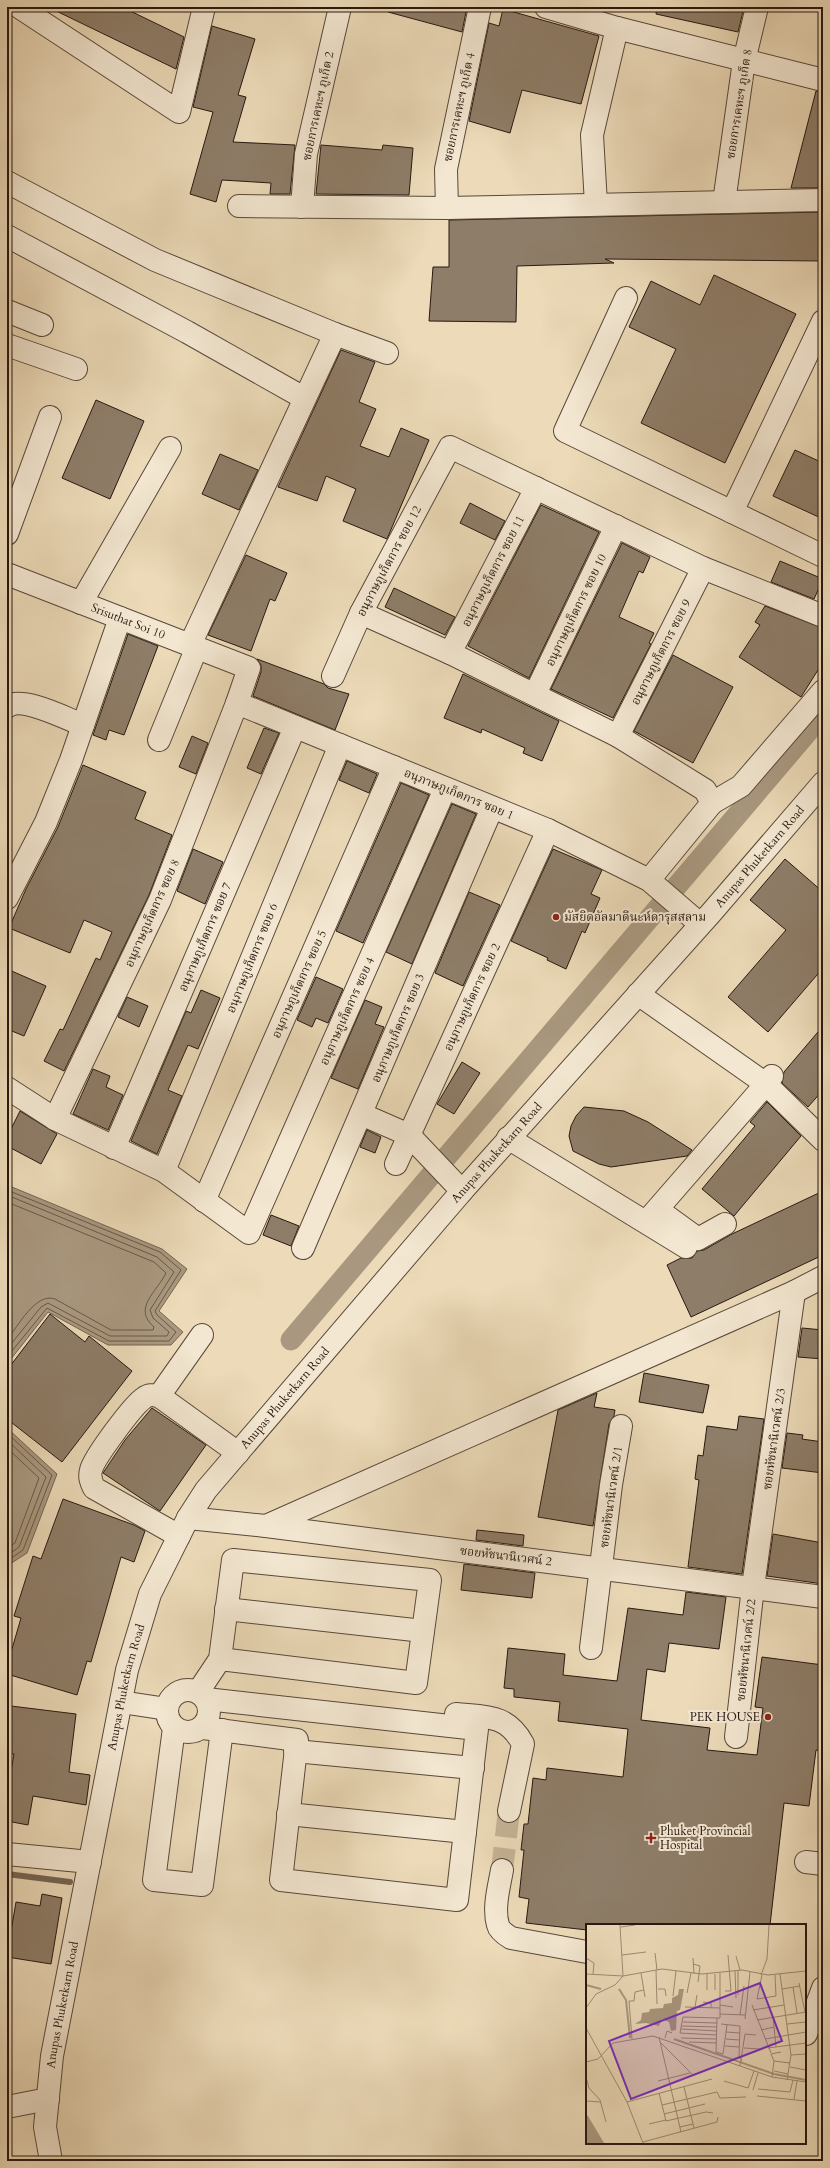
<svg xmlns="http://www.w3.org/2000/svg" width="830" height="2168" viewBox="0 0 830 2168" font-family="Cardo,'Noto Serif Thai',serif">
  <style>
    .water { fill: #a9987f; stroke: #756553 }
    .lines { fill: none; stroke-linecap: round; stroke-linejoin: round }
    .shore { stroke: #685848; stroke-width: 1 }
    .stream { stroke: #756553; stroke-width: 6 }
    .canal { stroke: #a9987f; stroke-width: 21 }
    .building { fill: #8e7d68; stroke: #281811 }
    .minor-tunnel { stroke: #c5b397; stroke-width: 22; stroke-dasharray: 22 11; stroke-linecap: butt }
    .minor-casing { stroke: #59483b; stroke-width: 24 }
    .minor { stroke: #f3e7d1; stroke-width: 22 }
    .poi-dot { fill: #8f2418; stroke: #f3e7d1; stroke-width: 1.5 }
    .labels { text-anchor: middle; stroke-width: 4; stroke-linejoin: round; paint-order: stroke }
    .street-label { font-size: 12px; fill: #281811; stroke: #f3e7d1 }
    .poi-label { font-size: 12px; fill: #281811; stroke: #f3e7d1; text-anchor: start }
    .inset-river { fill: none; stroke: #a9987f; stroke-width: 2 }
    .inset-road { fill: none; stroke: #9e8c75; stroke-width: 1 }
    .view { fill: #7b2cbf; fill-opacity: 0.15; stroke: #7b2cbf; stroke-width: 2 }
    .inset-edge { fill: none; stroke: #281811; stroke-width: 2 }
  </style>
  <rect width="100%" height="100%" fill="#ecdab8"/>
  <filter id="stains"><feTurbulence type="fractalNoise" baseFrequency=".005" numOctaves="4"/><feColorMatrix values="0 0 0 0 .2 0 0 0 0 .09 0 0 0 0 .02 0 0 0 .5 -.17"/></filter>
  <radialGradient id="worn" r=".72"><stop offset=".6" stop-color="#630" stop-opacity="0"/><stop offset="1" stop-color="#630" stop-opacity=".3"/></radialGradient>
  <g class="water">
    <path d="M7 1185 162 1249 187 1269 159 1311 183 1332 171 1345H108L48 1312 7 1364Z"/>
    <path d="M7 1428 57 1474 27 1553 7 1566Z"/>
  </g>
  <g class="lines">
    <g class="shore">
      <path d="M7 1190 160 1252 181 1270 155 1311 157 1315 176 1332 169 1341H109L47 1308 7 1357"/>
      <path d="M7 1195 157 1257 174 1272 150 1310 153 1318 169 1332 167 1336H110L48 1303 41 1307 7 1349"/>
      <path d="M7 1202 154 1262 166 1273C157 1292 132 1308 154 1327L153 1330H111L55 1299C36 1292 18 1326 7 1340"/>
      <path d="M7 1433 52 1475 23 1550 7 1561"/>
      <path d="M7 1440 46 1477 19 1547 7 1556"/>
      <path d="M7 1448 39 1478 15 1543 7 1548"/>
    </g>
    <path class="stream" d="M7 1874 70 1882"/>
    <path class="canal" d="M291 1340 823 714"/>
  </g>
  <g class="building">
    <path d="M48 7H122L184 37 176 69Z"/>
    <path d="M388 7H467L462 32 388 12Z"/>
    <path d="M657 7H744L738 32 656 14Z"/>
    <path d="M503 9 599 36 581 104 522 90 510 133 469 121 489 23 499 26Z"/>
    <path d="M212 26 255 39 238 95 246 97 233 142 295 145 290 194H270L271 183 222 180 216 202 190 194 213 112 193 107Z"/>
    <path d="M816 91 823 92V188H791Z"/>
    <path d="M321 145 382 150 383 145 413 148 409 195 316 194Z"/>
    <path d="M823 212V261L605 259 614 263 517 266 516 322 429 321 433 267H449V220Z"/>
    <path d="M714 275 796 314 725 463 641 423 676 349 629 327 651 281 700 305Z"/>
    <path d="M341 350 375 362 359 402 376 409 360 446 389 457 401 428 429 440 387 539 343 521 356 489 326 476 317 501 278 487Z"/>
    <path d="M96 400 144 421 110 499 62 478Z"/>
    <path d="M795 450 823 463V519L773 496Z"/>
    <path d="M220 454 258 470 239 510 202 494Z"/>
    <path d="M470 503 505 521 495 540 460 523Z"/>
    <path d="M541 505 599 532 529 678 468 646Z"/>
    <path d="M622 543 650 557 643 573 639 571 619 617 654 633 649 643 651 644 613 718 551 689Z"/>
    <path d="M246 555 287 573 275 601 270 599 251 651 208 635Z"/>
    <path d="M780 561 823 579 814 599 771 582Z"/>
    <path d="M394 588 455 617 445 635 385 607Z"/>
    <path d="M765 606 823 628V662L801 697 739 657 760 625 755 622Z"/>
    <path d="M128 634 158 646 124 735 109 730 106 740 93 735Z"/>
    <path d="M673 655 733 687 693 763 634 731Z"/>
    <path d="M257 659 324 684 328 688 349 694 335 730 253 696 261 672V665Z"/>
    <path d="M463 674 559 721 542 761 523 753 525 748 482 729 481 733 444 718Z"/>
    <path d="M264 728 279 733 261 774 247 768Z"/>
    <path d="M192 736 208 743 196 774 179 767Z"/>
    <path d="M347 761 377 774 369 793 339 780Z"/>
    <path d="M83 765 146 792 135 819 172 835 149 895 64 1071 44 1061 60 1029 63 1030 96 958 100 960 112 932 84 920 70 953 9 928 26 889 58 827Z"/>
    <path d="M401 783 429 795 363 943 336 931Z"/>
    <path d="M452 804 476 814 412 964 386 952Z"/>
    <path d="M193 849 223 862 205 904 177 891Z"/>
    <path d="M553 849 602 870 591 894 600 898 585 933 582 931 566 969 547 960 548 958 511 941Z"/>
    <path d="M785 859 823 892V968L768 1032 728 997 786 930 750 900Z"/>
    <path d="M469 892 500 905 463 986 435 973Z"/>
    <path d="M7 969 46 986 24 1036 7 1029Z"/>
    <path d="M316 977 343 989 328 1023 316 1018 312 1027 297 1020Z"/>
    <path d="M201 990 220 998 198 1049 188 1045 168 1090 182 1096 157 1154 131 1141 186 1011 191 1013Z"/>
    <path d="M127 997 148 1006 139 1027 118 1017Z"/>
    <path d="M365 1000 382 1007 375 1024 384 1027 358 1089 331 1078Z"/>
    <path d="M823 1026V1090L808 1107 782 1083 784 1072Z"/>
    <path d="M462 1062 480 1073 454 1114 437 1104Z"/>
    <path d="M93 1069 110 1076 106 1087 123 1095 108 1130 73 1114Z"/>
    <path d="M767 1102 801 1136 734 1216 702 1189 755 1126 750 1122Z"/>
    <path d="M584 1107 624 1111 648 1122 692 1150 687 1156 611 1167 599 1164 573 1151 569 1136 571 1126 576 1116Z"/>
    <path d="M20 1111 57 1134 41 1164 7 1146V1137Z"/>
    <path d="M367 1130 381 1137 375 1153 360 1147Z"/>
    <path d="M823 1191V1255L691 1317 667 1265 681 1258H692L697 1251 704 1250 732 1234Z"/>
    <path d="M271 1215 299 1226 291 1246 263 1235Z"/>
    <path d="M50 1314 85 1342 89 1336 132 1371 62 1462 7 1419V1370Z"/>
    <path d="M802 1328 823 1330V1359L798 1357Z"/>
    <path d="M644 1373 709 1385 703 1413 639 1402Z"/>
    <path d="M597 1393 594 1407 615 1410 614 1416 609 1424 593 1526 538 1517 558 1410Z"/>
    <path d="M152 1408 206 1445 160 1511 103 1473 125 1440Z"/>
    <path d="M739 1416 764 1419 742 1574 688 1567 699 1480 695 1479 698 1455 703 1456 707 1426 737 1430Z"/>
    <path d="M787 1433 803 1435 802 1439 823 1442V1473L782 1468Z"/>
    <path d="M63 1499 134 1525 145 1531 134 1562 121 1557 91 1662 87 1661 77 1695 7 1674V1666L21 1618 14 1616 33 1556 41 1559Z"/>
    <path d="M477 1530 524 1535 523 1546 476 1540Z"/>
    <path d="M773 1534 823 1543V1584L767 1576Z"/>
    <path d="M464 1564 535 1573 532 1598 461 1590Z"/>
    <path d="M686 1592 726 1597 719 1649 669 1643 665 1672 647 1669 641 1720 710 1728 707 1750 757 1755 763 1708 755 1707 762 1657 823 1665V1751L816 1750 809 1806 784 1803 770 1925H587V1930L526 1923 529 1899 519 1897 524 1850H521L524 1824H528L533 1778 546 1780 547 1768 623 1777 628 1729 558 1721 560 1702 514 1697V1689L504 1688 508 1648 565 1654 563 1675 617 1681 628 1608 683 1615Z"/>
    <path d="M11 1706 76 1714 69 1772 90 1775 86 1805 33 1796 28 1825 7 1821V1794L14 1754H7Z"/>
    <path d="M42 1894 62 1898 51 1964 7 1957V1937H10L16 1902 40 1906Z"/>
  </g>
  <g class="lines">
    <path class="minor-tunnel" d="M502 1870 509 1811"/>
    <g class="minor-casing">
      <g id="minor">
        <path d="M19 7 179 112 204 7"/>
        <path d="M546 7 617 28 823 80"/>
        <path d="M7 182 155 260 335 334 387 353"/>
        <path d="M724 202 744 61 757 7"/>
        <path d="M596 204 592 135 617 28"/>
        <path d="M239 206 447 208 823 200"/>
        <path d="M302 207 306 154 340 7"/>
        <path d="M447 208 446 169 480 7"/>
        <path d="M7 236 187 332 304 398"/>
        <path d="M626 298 565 431 823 556"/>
        <path d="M7 311 42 325"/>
        <path d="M7 345 76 369"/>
        <path d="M732 512 823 321"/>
        <path d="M7 534 50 417"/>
        <path id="s1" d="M7 574 249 668 237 703 548 830 649 880 700 924"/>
        <path d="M81 603 170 448"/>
        <path d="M361 613 450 653 618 736 705 790 712 803 649 880"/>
        <path d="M190 645 335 334"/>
        <path d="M450 653 536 488"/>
        <path d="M333 676 361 613 450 447 703 568 823 616"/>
        <path d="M535 694 616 526"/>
        <path d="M7 707C21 695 67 719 83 725"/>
        <path d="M618 736 703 568"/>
        <path d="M159 740 197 647"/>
        <path d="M712 803 741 786 823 691"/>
        <path d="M7 898 46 822 71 760 120 618"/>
        <path d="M638 994 766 1084 772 1076"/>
        <path d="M7 1088 55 1119 164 1171 249 1233 445 789"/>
        <path d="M361 1114 409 1135 462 1191"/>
        <path d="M55 1119 160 900 237 703"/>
        <path d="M508 1138 686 1247"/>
        <path d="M114 1148 295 727"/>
        <path d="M396 1164 548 830"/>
        <path d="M164 1171 340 745"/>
        <path d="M204 1201 394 767"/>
        <path d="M658 1210 698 1239 725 1224"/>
        <path d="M646 1222 766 1084 823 1140"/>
        <path d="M303 1248 492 808"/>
        <path d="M159 1396 202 1335"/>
        <path d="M188 1518 266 1526 823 1597"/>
        <path d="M266 1526 794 1292 823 1277"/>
        <path d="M179 1536 94 1488C91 1482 89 1477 91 1470 94 1458 133 1405 144 1398 149 1394 153 1395 159 1396L238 1453"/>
        <path d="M226 1609 423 1631"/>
        <path d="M591 1648 611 1485 621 1426"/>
        <circle cx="188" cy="1711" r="21"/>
        <path d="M198 1692 220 1659 233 1560 430 1580 416 1683 220 1659"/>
        <path d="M121 1702 167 1709"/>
        <path d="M456 1714C486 1717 507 1714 523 1744L509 1811"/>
        <path d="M174 1728 154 1880 202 1885 222 1730"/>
        <path d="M203 1728 297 1740 281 1880 457 1900 477 1729 206 1699"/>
        <path d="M736 1737 753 1587 794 1292"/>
        <path d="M295 1751 473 1768"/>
        <path d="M288 1814 465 1832"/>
        <path d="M7 1854 90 1862"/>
        <path d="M806 1862 823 1864"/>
        <path d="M502 1870C499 1887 493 1908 498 1925 499 1930 506 1935 511 1938L587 1952"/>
        <path d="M806 2034 823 1988"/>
        <path d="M7 2107 48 2099"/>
        <path id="s2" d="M51 2161 45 2127 52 2056 127 1670 150 1594 188 1518 206 1490 462 1191 711 913 823 783"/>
      </g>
    </g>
    <use href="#minor" class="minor"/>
  </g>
  <g class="poi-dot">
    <circle cx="556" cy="917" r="4"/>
    <circle cx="768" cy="1717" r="4"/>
    <path d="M649 1832h4v4h4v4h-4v4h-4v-4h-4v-4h4z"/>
  </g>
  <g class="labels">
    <g class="street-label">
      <text transform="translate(739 104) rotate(-81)" y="4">ซอยการเคหะฯ ภูเก็ต 8</text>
      <text transform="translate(318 106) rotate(-78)" y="4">ซอยการเคหะฯ ภูเก็ต 2</text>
      <text transform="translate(459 107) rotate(-78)" y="4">ซอยการเคหะฯ ภูเก็ต 4</text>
      <text transform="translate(389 561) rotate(-62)" y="4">อนุภาษภูเก็ตการ ซอย 12</text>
      <text transform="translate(493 571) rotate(-63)" y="4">อนุภาษภูเก็ตการ ซอย 11</text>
      <text transform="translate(576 610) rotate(-64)" y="4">อนุภาษภูเก็ตการ ซอย 10</text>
      <text dy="4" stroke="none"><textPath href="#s1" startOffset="130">Srisuthat Soi 10</textPath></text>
      <text transform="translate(661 652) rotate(-63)" y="4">อนุภาษภูเก็ตการ ซอย 9</text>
      <text transform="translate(459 794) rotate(22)" y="4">อนุภาษภูเก็ตการ ซอย 1</text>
      <text dy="4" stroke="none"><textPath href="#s2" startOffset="1538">Anupas Phuketkarn Road</textPath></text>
      <text transform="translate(152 913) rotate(-66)" y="4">อนุภาษภูเก็ตการ ซอย 8</text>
      <text transform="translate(205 937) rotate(-67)" y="4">อนุภาษภูเก็ตการ ซอย 7</text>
      <text transform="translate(252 958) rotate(-68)" y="4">อนุภาษภูเก็ตการ ซอย 6</text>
      <text transform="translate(299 984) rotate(-66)" y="4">อนุภาษภูเก็ตการ ซอย 5</text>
      <text transform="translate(472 997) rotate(-65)" y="4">อนุภาษภูเก็ตการ ซอย 2</text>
      <text transform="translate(347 1011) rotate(-66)" y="4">อนุภาษภูเก็ตการ ซอย 4</text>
      <text transform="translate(398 1028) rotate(-67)" y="4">อนุภาษภูเก็ตการ ซอย 3</text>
      <text dy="4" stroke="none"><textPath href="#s2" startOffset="1142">Anupas Phuketkarn Road</textPath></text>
      <text dy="4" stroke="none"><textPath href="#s2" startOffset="818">Anupas Phuketkarn Road</textPath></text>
      <text transform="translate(774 1439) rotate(-82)" y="4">ซอยหัชนานิเวศน์ 2/3</text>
      <text transform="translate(611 1497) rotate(-82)" y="4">ซอยหัชนานิเวศน์ 2/1</text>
      <text transform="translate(506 1556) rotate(7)" y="4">ซอยหัชนานิเวศน์ 2</text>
      <text transform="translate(746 1650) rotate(-84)" y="4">ซอยหัชนานิเวศน์ 2/2</text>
      <text dy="4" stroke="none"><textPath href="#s2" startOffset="482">Anupas Phuketkarn Road</textPath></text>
      <text dy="4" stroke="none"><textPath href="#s2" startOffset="158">Anupas Phuketkarn Road</textPath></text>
    </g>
    <g class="poi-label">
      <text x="564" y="921">มัสยิดอัลมาดีนะห์ดารุสสลาม</text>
      <text x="760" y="1721" text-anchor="end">PEK HOUSE</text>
      <text x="660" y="1835">Phuket Provincial<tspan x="660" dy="14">Hospital</tspan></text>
    </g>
  </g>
  <g transform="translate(586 1924)">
    <rect width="220" height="220" fill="#ecdab8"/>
    <path d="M93 65H98L94 86 91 87 90 106 85 107 83 98 76 95 73 102 60 99 49 100 55 96 56 89 63 88 64 85 77 84 78 80 86 79V74L92 71ZM0 191 2 192 18 219H0Z" fill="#a9987f"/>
    <path class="inset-river" d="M0 61 15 65M33 65 40 76 44 114M88 115 188 150 220 156"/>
    <path class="inset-road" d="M34 1 37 52M35 3 49 1M69 29 71 46M36 31 60 28M150 32 154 46M0 34 8 39 7 50M107 34 108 50M107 40 114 42 112 58M70 46 71 80M149 47 150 74M55 49 59 73M134 49V94H131L130 128 137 130 141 101M0 50 37 52 76 45 116 50 156 46 182 51 220 47M129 50V66M194 50 205 131 201 156M175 51 181 35 183 1M176 51 171 75 190 72 189 51M213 59 219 88M207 63 211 89M72 65H79L80 72M196 65 214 62M121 66V50M139 67H145L142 31M101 69 105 49M152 71V46M87 72 90 47M117 78 125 79V84M134 81 147 83M166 81 185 129M99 83 134 84M109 83 111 71M0 84 10 70 29 61 37 52M167 86 198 81M134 90 159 91M154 91 158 62M187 93 190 123M159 95 164 48M171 96 220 88M97 98 131 99M135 100 154 102 153 133 156 137M201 100 220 98M96 102 131 103M0 104 41 178 57 219M95 105 131 107M175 106 188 103M140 108 154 109M131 111 94 109 97 93 131 94M73 113 95 208M79 114 81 107 86 109M95 114 130 115M46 115 43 77H48L49 68 58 66M140 115 153 116M179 115 220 108M103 118 130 119M75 119 108 152M139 122 153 123M158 124 174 125M182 124 220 119M205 131 220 130M188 137 204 139M0 138 12 135 27 119 67 112 186 153 220 158M154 142 159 110 170 111M204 143 220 146M188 147 202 150M0 153 3 164 14 176 20 198M186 153 188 137 185 130 195 128M72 157 104 149M138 157 162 164 168 147M98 163 108 204M172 165 204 168 207 156M167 166 172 149M73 169 80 197 120 188 127 189M171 172 220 177M208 175 211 157M0 177 15 178M41 178 126 155M76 181 131 168 134 174 160 173M78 190 119 180M63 200 80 196M94 203 107 200M57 218 131 198 132 193"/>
    <path class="view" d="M174 59 196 117 45 175 23 117Z"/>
    <rect width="220" height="220" class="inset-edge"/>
  </g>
  <rect width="830" height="2168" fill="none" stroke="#ecdab8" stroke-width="24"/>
  <rect x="8" y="8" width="814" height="2152" fill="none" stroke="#281811" stroke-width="2"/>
  <rect x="12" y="12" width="806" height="2144" fill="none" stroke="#281811"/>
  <rect width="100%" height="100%" filter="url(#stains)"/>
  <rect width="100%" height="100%" fill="url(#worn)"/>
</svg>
